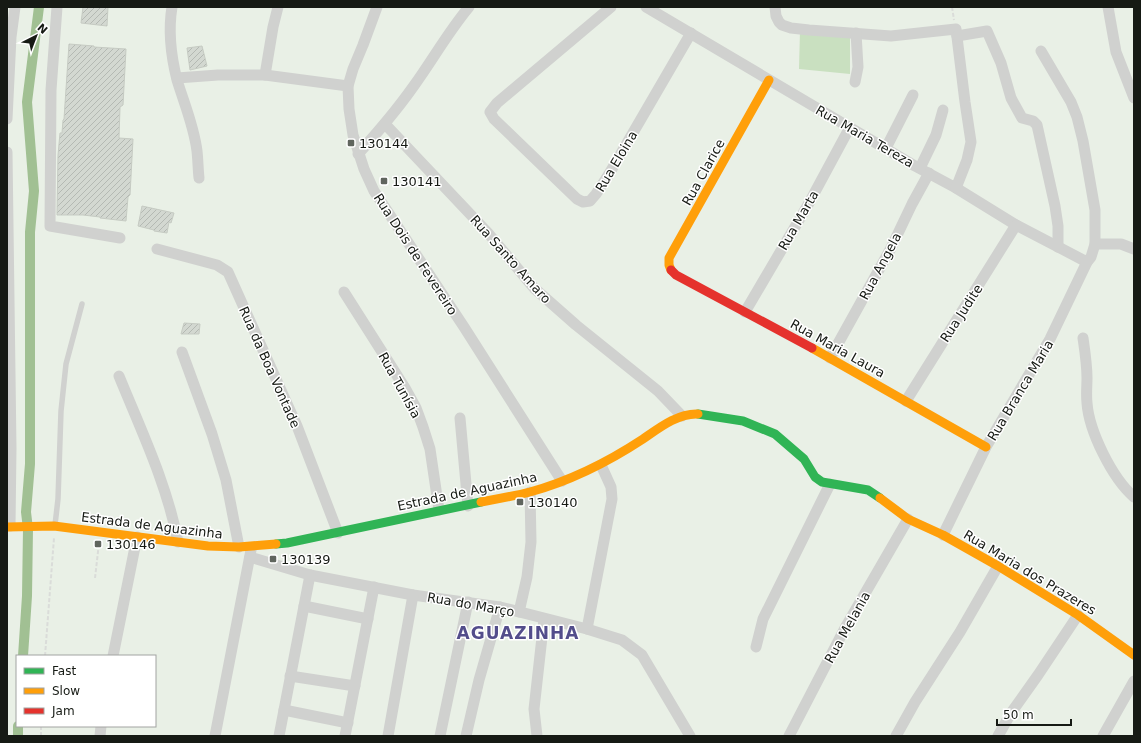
<svg xmlns="http://www.w3.org/2000/svg" width="1141" height="743" viewBox="0 0 1141 743" font-family="'DejaVu Sans',sans-serif">
  <style>
    .pitch { fill: #c9e0c0 }
    .lines { fill: none; stroke-linecap: round; stroke-linejoin: round }
    .canal { stroke: #a1c093; stroke-width: 10 }
    .building { fill: url(#building-hatch); stroke: #c6cbc3 }
    .path { stroke: #dadcd9; stroke-width: 2; stroke-dasharray: 4 2; stroke-linecap: butt }
    .lane { stroke: #d0d1cf; stroke-width: 5.5 }
    .street { stroke: #d0d1cf; stroke-width: 11 }
    .fast { stroke: #30b455; stroke-width: 9 }
    .slow { stroke: #ff9f0a; stroke-width: 9 }
    .jam { stroke: #e5322d; stroke-width: 9 }
    .poi-dot { fill: #60655e; stroke: #fff; stroke-width: 1.5 }
    .labels { text-anchor: middle; stroke-width: 3; stroke-linejoin: round; paint-order: stroke }
    .street-label { font-size: 13px; fill: #161a14; stroke: #fff }
    .poi-label { font-size: 13px; fill: #161a14; stroke: #fff; text-anchor: start }
    .district-label { font-size: 17px; font-weight: bold; letter-spacing: 1px; fill: #534d8b; stroke: #fff }
  </style>
  <defs>
    <pattern id="building-hatch" width="6" height="6" patternUnits="userSpaceOnUse"><rect width="6" height="6" fill="#d3d8d1"/><path d="M-1 1l2-2M0 6l6-6M5 7l2-2" fill="none" stroke="#b4b9b3"/></pattern>
  </defs>
  <rect width="100%" height="100%" fill="#e9f0e6"/>
  <path class="pitch" d="M800 31 850 33V74L799 69Z"/>
  <g class="lines">
    <g class="canal">
      <path d="M23 656 27 596 28 529 26 512 30 464V232L34 191 27 102 39 7"/>
      <path d="M18 736V726"/>
    </g>
  </g>
  <g class="building">
    <path d="M83 7H108L107 26 81 23Z"/>
    <path d="M69 44 94 46V47L126 49 123 105 120 107 119 138 133 139 130 195 128 197 126 221 100 218V217L83 215H57L58 155 60 133H62L63 120 64 119Z"/>
    <path d="M202 46 207 66 190 70 187 48Z"/>
    <path d="M142 206 174 213 171 223 169 222 167 233 154 231V230L138 226Z"/>
    <path d="M184 323 200 324 199 334H181Z"/>
  </g>
  <g class="lines">
    <g class="path">
      <path d="M952 7 954 20"/>
      <path d="M95 578 99 543"/>
      <path d="M45 656 54 538"/>
      <path d="M41 736V726"/>
    </g>
    <path class="lane" d="M55 525 58 499 61 411 66 364 82 304"/>
    <g class="street">
      <path d="M57 7 51 90 50 226 120 238"/>
      <path d="M172 7C168 31 171 56 177 80 184 103 194 126 197 151 198 160 198 169 199 178"/>
      <path d="M377 7 363 45 353 69 348 86 349 109 353 135 364 169 374 191 464 327 562 481"/>
      <path d="M611 7 497 103 490 112 494 119 577 199 583 202 590 201 596 194 609 174 691 33"/>
      <path d="M646 7 915 166 956 188 1016 225 1087 262"/>
      <path d="M775 7 776 16 779 22 782 25 791 28 809 30 891 36 956 29 965 102 971 142 967 160 956 188"/>
      <path d="M1108 7 1116 52 1134 98"/>
      <path d="M957 36 987 31 1001 63 1011 98 1022 118 1033 121 1037 125 1055 206 1058 226V247"/>
      <path d="M265 75 273 27 278 7"/>
      <path d="M177 78 218 75H265L348 86"/>
      <path d="M855 82 858 67 856 33"/>
      <path d="M7 119 11 37 15 7"/>
      <path d="M385 124 488 233 534 288 576 325 658 391 682 416"/>
      <path d="M886 148 913 95"/>
      <path d="M7 152 11 448 10 526"/>
      <path d="M358 154C378 132 396 111 413 87 432 61 448 32 469 7"/>
      <path d="M920 168 936 135 943 110"/>
      <path d="M1095 244H1121L1134 249"/>
      <path d="M157 249 217 265 228 272 297 426 338 533"/>
      <path d="M344 292 405 388 416 408 423 427 430 449 439 510"/>
      <path d="M745 312 809 203 850 127"/>
      <path d="M1083 338C1085 352 1087 365 1087 378 1087 386 1086 394 1087 403 1089 431 1112 478 1134 497"/>
      <path d="M182 352 212 434 226 480 239 547"/>
      <path d="M830 358 891 248 912 204 929 173"/>
      <path d="M119 376C141 430 167 484 178 542"/>
      <path d="M906 401 1016 225"/>
      <path d="M460 418 468 506"/>
      <path d="M943 535 986 447 1050 339 1087 262 1091 257 1095 244V210L1083 141 1077 117 1071 102 1041 51"/>
      <path d="M250 557 310 575 413 595 500 607 587 629 622 640 642 655 690 736"/>
      <path d="M304 606 368 619"/>
      <path d="M519 612 527 577 531 542 530 492"/>
      <path d="M587 629 612 499 611 487 601 465"/>
      <path d="M756 647 763 619 830 484"/>
      <path d="M113 656 137 537"/>
      <path d="M290 676 355 686"/>
      <path d="M284 710 348 723"/>
      <path d="M100 736 101 726"/>
      <path d="M215 736 251 550"/>
      <path d="M279 736 310 575"/>
      <path d="M345 736 374 587"/>
      <path d="M388 736 413 595"/>
      <path d="M440 736 468 602"/>
      <path d="M466 736 479 680 500 607"/>
      <path d="M537 736 534 709 544 619"/>
      <path d="M789 736 845 628 908 519"/>
      <path d="M896 736 915 702 960 632 998 566"/>
      <path d="M998 736 1011 713 1038 675 1078 615"/>
      <path d="M1103 736 1134 681"/>
    </g>
    <g class="fast">
      <path d="M698 414 743 421 775 434 804 459 815 477 822 482 868 490 880 498"/>
      <path d="M276 544 287 543 481 502"/>
    </g>
    <g class="slow">
      <path d="M671 270 669 265V258L769 80"/>
      <path d="M812 348 986 447"/>
      <path d="M880 498 908 519 943 535 998 566 1078 615 1134 655"/>
      <path d="M481 502C497 499 514 496 530 492 570 481 608 462 643 439 659 428 678 413 698 414"/>
      <path d="M7 527 54 526 208 546 239 547 276 544"/>
    </g>
    <path class="jam" d="M671 270 676 275 812 348"/>
  </g>
  <g class="poi-dot">
    <rect x="347" y="139" width="8" height="8" rx="2"/>
    <rect x="380" y="177" width="8" height="8" rx="2"/>
    <rect x="516" y="498" width="8" height="8" rx="2"/>
    <rect x="94" y="540" width="8" height="8" rx="2"/>
    <rect x="269" y="555" width="8" height="8" rx="2"/>
  </g>
  <g class="labels">
    <g class="street-label">
      <text transform="translate(865 136) rotate(30)" y="5">Rua Maria Tereza</text>
      <text transform="translate(616 161) rotate(-59)" y="5">Rua Eloina</text>
      <text transform="translate(703 172) rotate(-61)" y="5">Rua Clarice</text>
      <text transform="translate(798 220) rotate(-60)" y="5">Rua Marta</text>
      <text transform="translate(416 254) rotate(57)" y="5">Rua Dois de Fevereiro</text>
      <text transform="translate(511 259) rotate(48)" y="5">Rua Santo Amaro</text>
      <text transform="translate(880 266) rotate(-62)" y="5">Rua Angela</text>
      <text transform="translate(961 313) rotate(-57)" y="5">Rua Judite</text>
      <text transform="translate(838 348) rotate(29)" y="5">Rua Maria Laura</text>
      <text transform="translate(270 367) rotate(66)" y="5">Rua da Boa Vontade</text>
      <text transform="translate(400 385) rotate(61)" y="5">Rua Tunísia</text>
      <text transform="translate(1020 390) rotate(-59)" y="5">Rua Branca Maria</text>
      <text transform="translate(467 491) rotate(-12)" y="5">Estrada de Aguazinha</text>
      <text transform="translate(152 525) rotate(7)" y="5">Estrada de Aguazinha</text>
      <text transform="translate(1030 572) rotate(31)" y="5">Rua Maria dos Prazeres</text>
      <text transform="translate(471 604) rotate(10)" y="5">Rua do Março</text>
      <text transform="translate(847 627) rotate(-61)" y="5">Rua Melania</text>
    </g>
    <g class="poi-label">
      <text x="359" y="148">130144</text>
      <text x="392" y="186">130141</text>
      <text x="528" y="507">130140</text>
      <text x="106" y="549">130146</text>
      <text x="281" y="564">130139</text>
    </g>
    <g class="district-label">
      <text x="518" y="639">AGUAZINHA</text>
    </g>
  </g>
  <rect width="1141" height="743" fill="none" stroke="#161a14" stroke-width="16"/>
  <rect x="16" y="655" width="140" height="72" fill="#ffffff" stroke="#a2a3a1"/>
  <rect x="24" y="668" width="20" height="6" fill="#30b455" stroke="#a2a3a1"/>
  <text x="52" y="675" font-size="12" fill="#161a14">Fast</text>
  <rect x="24" y="688" width="20" height="6" fill="#ff9f0a" stroke="#a2a3a1"/>
  <text x="52" y="695" font-size="12" fill="#161a14">Slow</text>
  <rect x="24" y="708" width="20" height="6" fill="#e5322d" stroke="#a2a3a1"/>
  <text x="52" y="715" font-size="12" fill="#161a14">Jam</text>
  <g transform="translate(36 36) rotate(42)" stroke="#ffffff" stroke-width="3" paint-order="stroke">
  <path d="M0-3L7 15L0 10L-7 15Z" fill="#161a14"/>
  <text y="-6" font-size="11" font-weight="bold" text-anchor="middle" fill="#161a14">N</text>
  </g>
  <path d="M997 719v6h74v-6" fill="none" stroke="#161a14" stroke-width="2"/>
  <text x="1003" y="719" font-size="12" fill="#161a14" stroke="#ffffff" stroke-width="3" paint-order="stroke">50 m</text>
</svg>
